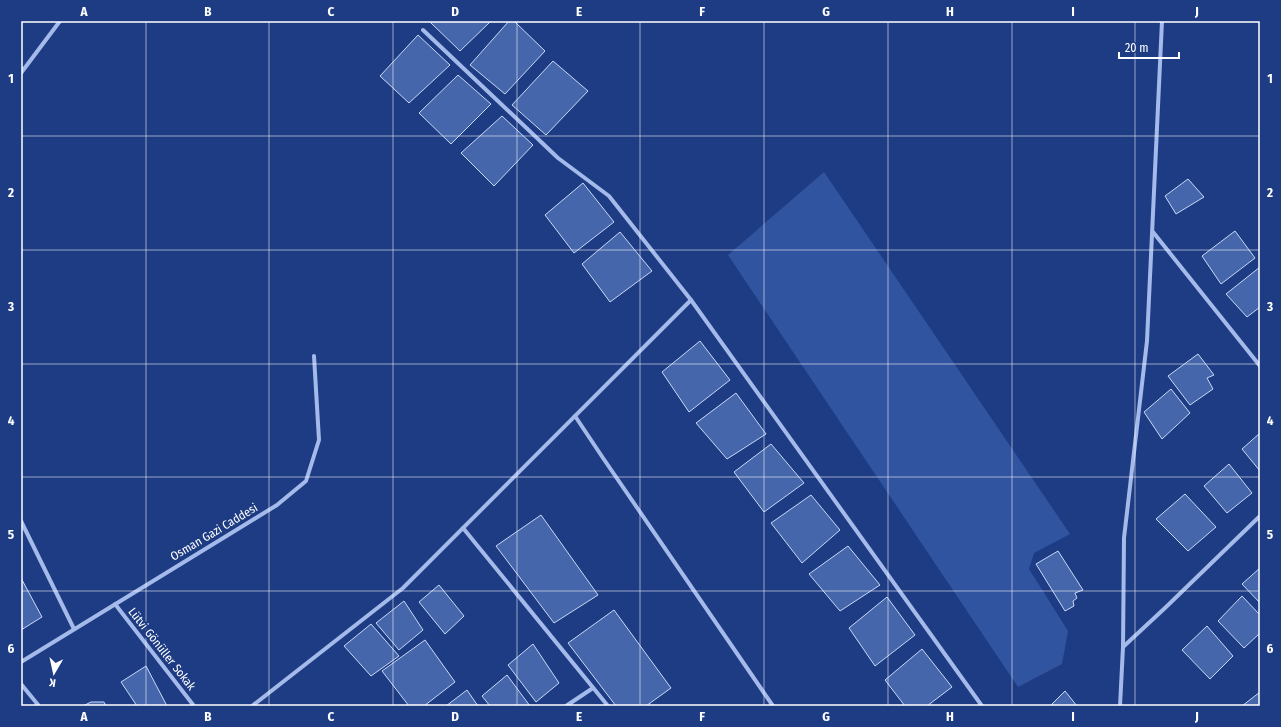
<svg xmlns="http://www.w3.org/2000/svg" width="1281" height="727" viewBox="0 0 1281 727" font-family="'Fira Sans Condensed',sans-serif">
  <style>
    .green { fill: #3154a1 }
    .building { fill: #4666ac; stroke: #c9d8f7 }
    .lines { fill: none; stroke-linecap: round; stroke-linejoin: round }
    .street { stroke: #a4baea; stroke-width: 4 }
    .grid { fill: none; stroke: #fff; stroke-width: 1; stroke-opacity: 0.55 }
    .labels { text-anchor: middle; stroke-width: 4; stroke-linejoin: round; paint-order: stroke }
    .street-label { font-size: 12px; fill: #fff; stroke: #1e3c83 }
    .neatline { fill: none; stroke: #fff; stroke-width: 1.5 }
    .grid-label { font-size: 13px; text-anchor: middle; font-weight: bold; fill: #fff }
  </style>
  <rect width="100%" height="100%" fill="#1e3c83"/>
  <path class="green" d="M824 172 1070 534 1034 553 1029 569 1068 631 1062 664 1018 687 728 255Z"/>
  <g class="building">
    <path d="M431 21H491L460 51 430 22Z"/>
    <path d="M509 21H514L545 51 505 94 470 65Z"/>
    <path d="M418 35 450 65 409 103 380 76Z"/>
    <path d="M553 61 588 91 546 135 512 105Z"/>
    <path d="M458 75 491 104 451 144 419 113Z"/>
    <path d="M502 116 533 145 494 186 461 153Z"/>
    <path d="M1188 179 1204 197 1176 214 1165 196Z"/>
    <path d="M583 183 614 222 574 253 545 215Z"/>
    <path d="M1235 231 1255 258 1221 284 1202 256Z"/>
    <path d="M620 232 652 271 610 302 582 264Z"/>
    <path d="M1260 267V307L1247 317 1226 294Z"/>
    <path d="M700 341 730 380 689 412 662 372Z"/>
    <path d="M1198 354 1214 375 1207 378 1213 389 1190 405 1168 376Z"/>
    <path d="M1171 389 1190 413 1162 439 1144 412Z"/>
    <path d="M736 393 766 434 727 459 696 423Z"/>
    <path d="M1260 433V471L1242 449Z"/>
    <path d="M771 444 804 483 764 512 734 472Z"/>
    <path d="M1229 464 1252 493 1227 513 1204 486Z"/>
    <path d="M1185 494 1216 527 1188 551 1156 519Z"/>
    <path d="M811 495 840 530 802 563 771 523Z"/>
    <path d="M541 515 598 595 554 623 496 546Z"/>
    <path d="M848 546 880 585 840 611 809 574Z"/>
    <path d="M1058 551 1083 590 1075 593 1077 598 1073 601 1074 606 1065 611 1036 564Z"/>
    <path d="M1260 568V603L1242 584Z"/>
    <path d="M21 578 42 617 21 630Z"/>
    <path d="M439 585 464 616 445 634 419 602Z"/>
    <path d="M1242 596 1260 615V633L1244 648 1218 621Z"/>
    <path d="M887 597 915 635 875 666 849 628Z"/>
    <path d="M404 601 423 630 399 650 376 623Z"/>
    <path d="M614 610 671 688 646 706H616L568 643Z"/>
    <path d="M371 624 399 656 371 676 344 646Z"/>
    <path d="M1207 626 1233 656 1210 679 1182 650Z"/>
    <path d="M425 640 455 682 424 706H409L382 671Z"/>
    <path d="M533 644 559 683 536 702 508 665Z"/>
    <path d="M922 649 952 687 927 706H905L885 680Z"/>
    <path d="M146 666 167 706H137L121 682Z"/>
    <path d="M507 675 530 706H490L482 696Z"/>
    <path d="M467 690 478 706H446Z"/>
    <path d="M1065 691 1077 706H1050Z"/>
    <path d="M1260 692V706H1242Z"/>
    <path d="M91 702H104L106 706H83Z"/>
  </g>
  <g class="lines">
    <g class="street">
      <path d="M423 30 558 158 609 196 691 300 982 706"/>
      <path d="M21 73 60 21"/>
      <path d="M1153 232 1260 366"/>
      <path d="M575 416 603 458 773 706"/>
      <path d="M21 521 74 629"/>
      <path d="M463 528 608 706"/>
      <path d="M115 604 194 706"/>
      <path d="M1123 647 1165 608 1260 516"/>
      <path d="M21 662 277 505 306 481 319 440 314 356"/>
      <path d="M21 684 39 706"/>
      <path d="M252 706 403 588 691 300"/>
      <path d="M566 706 593 688"/>
      <path d="M1120 706 1123 647 1124 538 1147 341 1162 21"/>
    </g>
  </g>
  <path class="grid" d="M146 21V706M269 21V706M393 21V706M517 21V706M640 21V706M764 21V706M888 21V706M1012 21V706M1135 21V706M21 136H1260M21 250H1260M21 364H1260M21 477H1260M21 591H1260"/>
  <g class="labels">
    <g class="street-label">
      <text transform="translate(214 532) rotate(-31)" y="4">Osman Gazi Caddesi</text>
      <text transform="translate(162 649) rotate(52)" y="4">Lütvi Gönüller Sokak</text>
    </g>
  </g>
  <rect width="1281" height="727" fill="none" stroke="#1e3c83" stroke-width="44"/>
  <g transform="translate(54 673) rotate(189)" stroke="#1e3c83" stroke-width="3" paint-order="stroke">
  <path d="M0-3L7 15L0 10L-7 15Z" fill="#ffffff"/>
  <text y="-6" font-size="11" font-weight="bold" text-anchor="middle" fill="#ffffff">K</text>
  </g>
  <path d="M1119 52v6h60v-6" fill="none" stroke="#ffffff" stroke-width="2"/>
  <text x="1125" y="52" font-size="12" fill="#ffffff" stroke="#1e3c83" stroke-width="3" paint-order="stroke">20 m</text>
  <rect x="22" y="22" width="1237" height="683" class="neatline"/>
  <g class="grid-label">
    <text x="84" y="16">A</text>
    <text x="208" y="16">B</text>
    <text x="331" y="16">C</text>
    <text x="455" y="16">D</text>
    <text x="579" y="16">E</text>
    <text x="702" y="16">F</text>
    <text x="826" y="16">G</text>
    <text x="950" y="16">H</text>
    <text x="1073" y="16">I</text>
    <text x="1197" y="16">J</text>
    <text x="11" y="83">1</text>
    <text x="1270" y="83">1</text>
    <text x="11" y="197">2</text>
    <text x="1270" y="197">2</text>
    <text x="11" y="311">3</text>
    <text x="1270" y="311">3</text>
    <text x="11" y="425">4</text>
    <text x="1270" y="425">4</text>
    <text x="11" y="539">5</text>
    <text x="1270" y="539">5</text>
    <text x="11" y="653">6</text>
    <text x="1270" y="653">6</text>
    <text x="84" y="721">A</text>
    <text x="208" y="721">B</text>
    <text x="331" y="721">C</text>
    <text x="455" y="721">D</text>
    <text x="579" y="721">E</text>
    <text x="702" y="721">F</text>
    <text x="826" y="721">G</text>
    <text x="950" y="721">H</text>
    <text x="1073" y="721">I</text>
    <text x="1197" y="721">J</text>
  </g>
</svg>
